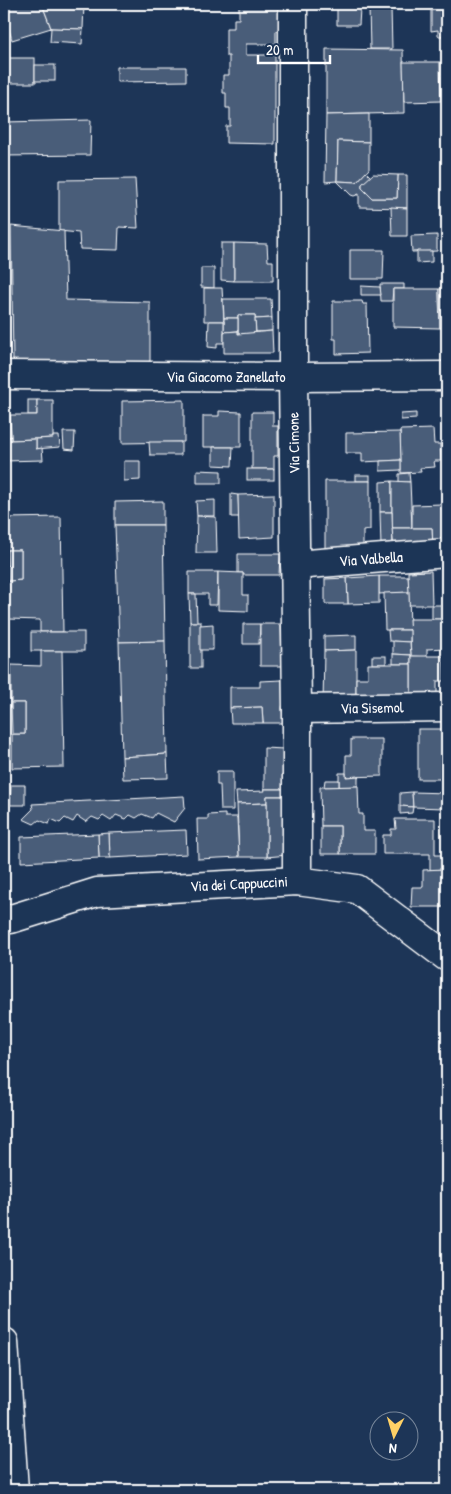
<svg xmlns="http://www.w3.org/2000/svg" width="451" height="1494" viewBox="0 0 451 1494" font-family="'Patrick Hand',sans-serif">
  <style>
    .building { fill: #4a5d79; stroke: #fff }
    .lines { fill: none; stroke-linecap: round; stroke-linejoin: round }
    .minor-casing { stroke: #fff; stroke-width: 31 }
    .minor { stroke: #1d3557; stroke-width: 28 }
    .labels { text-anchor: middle; stroke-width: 4.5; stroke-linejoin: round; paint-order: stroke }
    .street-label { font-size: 15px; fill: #fff; stroke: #1d3557 }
  </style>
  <rect width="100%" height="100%" fill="#1d3557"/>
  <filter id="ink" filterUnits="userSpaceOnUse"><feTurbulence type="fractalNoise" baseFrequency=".02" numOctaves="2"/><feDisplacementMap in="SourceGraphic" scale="10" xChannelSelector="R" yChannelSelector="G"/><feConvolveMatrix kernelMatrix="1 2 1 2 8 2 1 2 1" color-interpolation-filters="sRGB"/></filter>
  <g filter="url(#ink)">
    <g class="building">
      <path d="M4 4H42L51 28 12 40 4 12Z"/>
      <path d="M42 4H84L83 29 51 28Z"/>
      <path d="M239 4H281V31H276V44H246V55H275V144L226 143V126H230V108H226V93H223V75H229V56H226V28H234V19H239Z"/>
      <path d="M337 4H391V8L360 9 359 25H337Z"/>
      <rect x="391" y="4" width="11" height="4"/>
      <path d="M431 4H447V36H438V30L431 31Z"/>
      <path d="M369 8H391L392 49H370Z"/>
      <path d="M51 28 83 29 82 44 50 42Z"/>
      <path d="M326 49 403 50 404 113 326 115Z"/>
      <rect x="4" y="58" width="31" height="25"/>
      <path d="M403 62H440L441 101 404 102Z"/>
      <rect x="35" y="65" width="20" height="16"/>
      <path d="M117 67H186V81L117 82Z"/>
      <path d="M369 114V142L338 141 337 181 325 182 326 115Z"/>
      <path d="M91 120 90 155 4 156V122Z"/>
      <path d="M338 141 369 142V169L357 182 337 181Z"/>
      <path d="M366 172 371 177 362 184V188L372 198H397L398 175H407V208L359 207V194L354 196 351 195 337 181 357 182Z"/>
      <path d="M373 174 398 175 397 198H372L362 188V184Z"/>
      <path d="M135 179 138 228 119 227 118 250 80 249 79 233 59 231V180Z"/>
      <path d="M391 207 407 208V236H392Z"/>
      <path d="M11 226 64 231 66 300 150 302V362L13 361Z"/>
      <path d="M437 235V251L412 252 411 236Z"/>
      <path d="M221 243H234V281L221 280Z"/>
      <path d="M234 243 267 244 268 261H273V281H234Z"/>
      <path d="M350 250H384L383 279H350Z"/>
      <path d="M417 251H432V262L417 263Z"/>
      <path d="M201 268H214V288L201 287Z"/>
      <path d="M380 284H404V289H393L392 301H381Z"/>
      <path d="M361 286 380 287 381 295H361Z"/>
      <path d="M204 288H222L224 321H204Z"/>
      <path d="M393 289H439L440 328 393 327Z"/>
      <path d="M439 289H447V328H440Z"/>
      <path d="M223 299H271L272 318 255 319V315H238V318H224Z"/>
      <path d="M333 301H362L363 304H367L368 353 336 354V339H333Z"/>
      <path d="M238 315H255L256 334H238Z"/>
      <path d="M224 318H238V331L224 332Z"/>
      <path d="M272 318V331L256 332 255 319Z"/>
      <path d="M209 321H224V343H217V348L208 347Z"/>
      <path d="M238 331V334L272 331 273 353H224V332Z"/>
      <rect x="28" y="400" width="9" height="15"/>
      <path d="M37 400H53V438L11 440 10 415H37Z"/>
      <path d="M184 400V442L122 443V401Z"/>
      <path d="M219 411 241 412V447H203V416H219Z"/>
      <path d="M252 412H273V426H278V456H274V469H252Z"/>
      <path d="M416 413V419L401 420V414Z"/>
      <path d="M4 415H10L11 437H4Z"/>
      <path d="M433 429 434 444H440L441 461H434L435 467 420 468 421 472 401 473 400 430Z"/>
      <path d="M63 432H75L74 450 64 449Z"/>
      <path d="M400 432 401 460 362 462V453H346V433Z"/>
      <path d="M444 432H447V452H445Z"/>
      <path d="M53 436H59L60 447 36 449V439L53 438Z"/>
      <path d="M4 437H11V440L36 439V449L42 448 43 460 4 461Z"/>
      <path d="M149 442H181V455H150Z"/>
      <path d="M213 447H233L232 466 213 465Z"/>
      <rect x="445" y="452" width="2" height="17"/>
      <path d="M401 460V470L380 471V461Z"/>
      <path d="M124 461H140V480L124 481Z"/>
      <rect x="247" y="469" width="27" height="11"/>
      <path d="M197 470 221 471V483H197Z"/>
      <path d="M409 473 410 482H399V474Z"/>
      <rect x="356" y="475" width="14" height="6"/>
      <path d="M325 481H370V530L363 531V546H355V550L325 551Z"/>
      <path d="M392 481V512H380V482Z"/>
      <path d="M392 481 410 482 412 528H392Z"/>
      <rect x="442" y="487" width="5" height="14"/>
      <path d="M231 494 238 495 239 517H231Z"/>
      <path d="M274 494V537L239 539 238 495Z"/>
      <path d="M215 500V516H197L196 501Z"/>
      <path d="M163 501V525H115V502Z"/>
      <path d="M442 504 444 548H433L432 528H412V505Z"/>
      <path d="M380 512H392L393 547H381Z"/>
      <path d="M197 516 216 517 217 553H196Z"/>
      <path d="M61 517 63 632H40V620L9 619 8 581 21 580V550H7V518Z"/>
      <path d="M115 525H163L165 641 119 642Z"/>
      <path d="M392 528H432L433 548 394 550Z"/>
      <path d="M7 550H21V580L8 581Z"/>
      <path d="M238 554H280L279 575H243V573H238Z"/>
      <path d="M431 571 432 605H409L408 572Z"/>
      <path d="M189 572H218L217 605H208V594H189Z"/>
      <path d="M218 572 243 573V595H248V611L218 610Z"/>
      <path d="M379 576H408L409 592 379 594Z"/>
      <path d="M379 576V603L348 604 347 578Z"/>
      <path d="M347 578 348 604H325V579Z"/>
      <path d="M409 592 410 630H385L384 593Z"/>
      <path d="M189 594H196L197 622H190Z"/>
      <rect x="432" y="605" width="15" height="14"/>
      <path d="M409 619H447V648L427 649V657L411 656Z"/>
      <rect x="190" y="622" width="11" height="46"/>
      <path d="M213 624V650H200V625Z"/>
      <path d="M243 624H260L259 644H243Z"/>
      <path d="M260 624H281L282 666H260Z"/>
      <path d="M388 630H410V642L389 641Z"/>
      <rect x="31" y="632" width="53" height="19"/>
      <path d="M356 635V650L324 651V636Z"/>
      <path d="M165 641 167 754 122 757 119 642Z"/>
      <path d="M393 641 410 642 411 655 393 654Z"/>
      <path d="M356 650V703L323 704 324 651Z"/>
      <path d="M41 651H62L64 767 12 768V734H25V703H11V665L41 666Z"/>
      <path d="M393 654 411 655V664H393Z"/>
      <rect x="372" y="656" width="14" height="8"/>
      <path d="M411 656H444L445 681H437V702H411Z"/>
      <path d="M368 664H411V702L356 703V678H368Z"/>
      <path d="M282 680 283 723H263L262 707 230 708V687H260V681Z"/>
      <path d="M11 703H25V734H12Z"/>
      <path d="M262 707 263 723H231L230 708Z"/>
      <rect x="418" y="729" width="29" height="50"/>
      <path d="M351 739H382V776L346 777V755H351Z"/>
      <path d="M264 748 284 749V789H264Z"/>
      <path d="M167 754 168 778 123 779 122 757Z"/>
      <path d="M217 771H233V810H221L220 785H217Z"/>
      <path d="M339 773H346V777L358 776V786L339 787Z"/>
      <path d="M325 780H339V787H324Z"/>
      <path d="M11 785H25V805H10Z"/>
      <path d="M358 786 359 814H363V831H375V854H340V826H321L320 787Z"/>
      <path d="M264 789H284L285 796H267V803L237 804 236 792 265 791Z"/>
      <path d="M412 792 413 807 400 806V793Z"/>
      <path d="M412 792 447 793V811H444V808L413 807Z"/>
      <path d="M184 796 185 808 174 822 156 813 152 818 142 814 136 818 130 815 126 819 116 815 111 821 103 816 99 820 92 817 86 822 77 816 73 822 65 818 60 823 51 819 49 824 39 820 34 824 23 819 33 809 32 804Z"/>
      <path d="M267 796H287V855L267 857Z"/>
      <path d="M267 803V857H239L237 804Z"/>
      <path d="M400 806 413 807 412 813 400 814Z"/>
      <path d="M225 814V817H237L239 857 198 859 197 819H208V815Z"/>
      <path d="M395 819H435V855H444V869L430 870V854H383V835H391V829H396Z"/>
      <rect x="321" y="826" width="19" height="28"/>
      <path d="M186 830 187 854 110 858 109 833Z"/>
      <path d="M109 833 110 858H99L98 834Z"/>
      <path d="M98 834 99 858 21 862V837Z"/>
      <path d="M444 869H447V907H411L412 887H423V870Z"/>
    </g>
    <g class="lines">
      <g class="minor-casing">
        <g id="minor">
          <path d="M293 4V377L297 709V881"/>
          <path d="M4 375 293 377 447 376"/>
          <path d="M295 565 447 553"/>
          <path d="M297 709 447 707"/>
          <path d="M11 919 97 892 297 881 357 889 447 957"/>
          <path d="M4 1342 14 1490"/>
        </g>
      </g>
      <use href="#minor" class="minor"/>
    </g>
  </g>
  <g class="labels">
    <g class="street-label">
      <text x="226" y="382">Via Giacomo Zanellato</text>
      <text transform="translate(294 443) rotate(-91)" y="5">Via Cimone</text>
      <text transform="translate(371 559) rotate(-4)" y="5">Via Valbella</text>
      <text transform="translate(372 708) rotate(-1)" y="5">Via Sisemol</text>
      <text transform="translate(239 884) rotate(-3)" y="5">Via dei Cappuccini</text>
    </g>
  </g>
  <rect width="451" height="1494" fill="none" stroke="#1d3557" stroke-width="20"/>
  <rect x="10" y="10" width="431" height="1474" fill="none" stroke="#fff" stroke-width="2" filter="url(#ink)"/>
  <g transform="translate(394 1436) rotate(185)"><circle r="24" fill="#1d3557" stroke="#77869a"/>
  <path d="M0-4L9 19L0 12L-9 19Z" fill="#ffd166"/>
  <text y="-8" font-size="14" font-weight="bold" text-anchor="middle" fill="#ffffff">N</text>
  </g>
  <path d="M258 55v8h72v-8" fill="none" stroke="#ffffff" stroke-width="2.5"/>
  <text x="266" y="55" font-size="15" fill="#ffffff" stroke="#1d3557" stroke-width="4" paint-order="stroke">20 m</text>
</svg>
